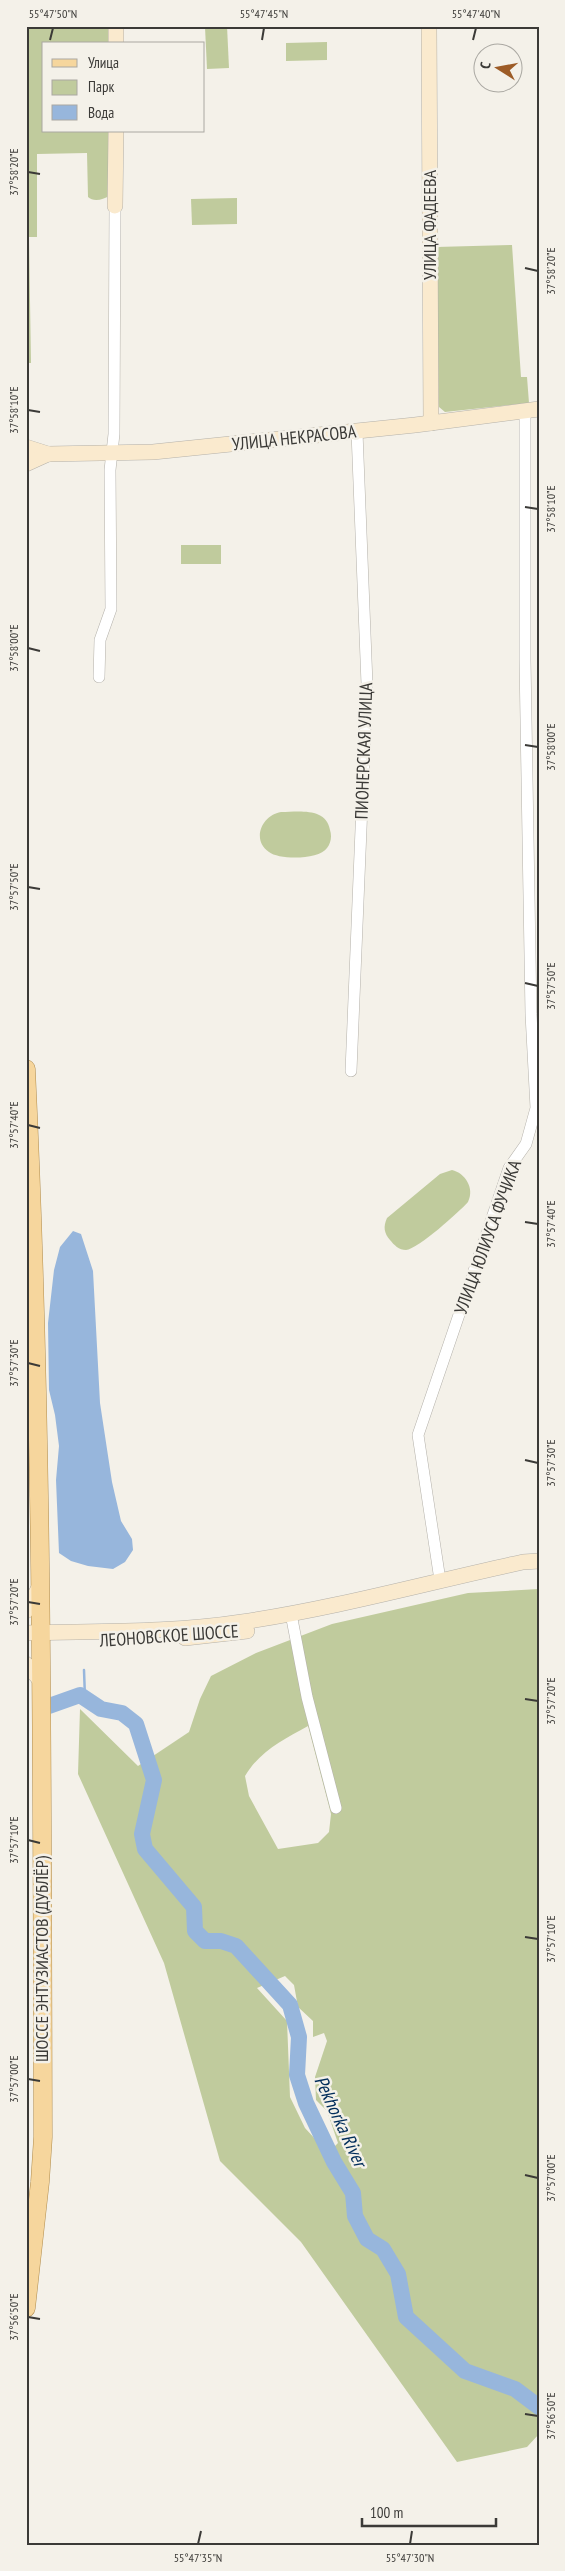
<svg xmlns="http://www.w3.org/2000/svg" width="565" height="2571" viewBox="0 0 565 2571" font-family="'PT Sans Narrow',sans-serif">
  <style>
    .green { fill: #c0cb9d; fill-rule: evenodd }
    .water { fill: #97b6dc }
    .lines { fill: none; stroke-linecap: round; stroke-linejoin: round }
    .stream { stroke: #97b6dc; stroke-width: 2.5 }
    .river { stroke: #97b6dc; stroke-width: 16 }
    .street-casing { stroke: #b4b1aa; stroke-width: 12 }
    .secondary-casing { stroke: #b4b1aa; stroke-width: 16 }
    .primary-casing { stroke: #b18d4e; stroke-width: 19 }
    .street { stroke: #fff; stroke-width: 11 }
    .secondary { stroke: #faeace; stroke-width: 15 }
    .primary { stroke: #f6d69d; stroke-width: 18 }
    .ticks { fill: none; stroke: #3b3a37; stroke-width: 2 }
    .labels { text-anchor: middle; stroke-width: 5; stroke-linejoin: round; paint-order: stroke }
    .street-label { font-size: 18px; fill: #3b3a37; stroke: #f4f1e9 }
    .water-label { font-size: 19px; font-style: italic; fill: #002d5a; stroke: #f4f1e9 }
    .neatline { fill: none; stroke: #3b3a37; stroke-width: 2 }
    .ticks-label { font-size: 12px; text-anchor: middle; fill: #3b3a37 }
  </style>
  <rect width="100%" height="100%" fill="#f4f1e9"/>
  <g class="green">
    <path d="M26 26H110V44H44V131H110L109 196C103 200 93 202 88 197L87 153 37 154V237H29L31 363H26Z"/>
    <path d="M227 26 229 68 207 69 205 27Z"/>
    <path d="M327 42V60L286 61V43Z"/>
    <path d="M237 198V224L192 225 191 199Z"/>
    <path d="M512 245 521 377H527L529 403 445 412 439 407 437 399 436 247Z"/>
    <rect x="181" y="545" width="40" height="19"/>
    <path d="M281 812C298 812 326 807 330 830 332 836 331 843 327 848 319 860 279 860 269 852 251 840 262 815 281 812Z"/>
    <path d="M452 1170C465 1173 475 1188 468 1202 459 1212 418 1249 406 1250 399 1250 394 1245 390 1240 384 1233 383 1227 387 1218L440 1174Z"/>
    <path d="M539 1589V2434L527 2447 457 2462 301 2242 220 2161 164 1963 78 1774 80 1709 138 1766 189 1732 200 1699 211 1676 256 1653 332 1624 468 1593ZM308 1726 331 1814 329 1832 318 1843 278 1849 249 1796 245 1776C260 1751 283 1740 308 1726ZM285 1976 294 1985 298 2007 313 2021V2037L324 2033 327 2041 315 2077 316 2100 327 2111 338 2143 328 2153 305 2128 290 2097 287 2021 257 1988Z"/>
  </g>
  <path class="water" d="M73 1231 81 1234 93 1271 100 1403 112 1482 121 1521 132 1539 133 1550 125 1562 113 1569 88 1566 71 1561 59 1553 56 1480 59 1446 55 1415 49 1390 48 1323 54 1270 60 1247Z"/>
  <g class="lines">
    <path class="stream" d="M84 1670 85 1698"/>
    <path class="river" d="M49 1706 80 1695 101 1709 122 1713 136 1724 154 1780 142 1834 145 1849 194 1907 195 1931 205 1941H221L236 1946 290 2005 299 2037 297 2075 306 2103 334 2162 353 2193 355 2216 367 2239 383 2249 398 2274 406 2317 465 2371 515 2389 539 2407"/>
    <g class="street-casing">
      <g id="street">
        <path d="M99 677 100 640 111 609 110 470 114 434 115 206"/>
        <path d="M351 1071 367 684 357 432"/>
        <path d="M440 1580 418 1435 509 1168 526 1144 536 1108 531 1014 525 660V411"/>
        <path d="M292 1619 307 1697 336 1808"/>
      </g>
    </g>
    <g class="secondary-casing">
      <g id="secondary">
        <path d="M429 26 431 423"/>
        <path d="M116 44V26"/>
        <path d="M115 206 116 131"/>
        <path d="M26 447 48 454"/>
        <path d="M26 464 48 454 153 452 415 425 539 409"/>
        <path d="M26 1611 40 1586"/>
        <path d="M26 1633C98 1631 171 1633 242 1622 337 1608 430 1582 523 1562L539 1561"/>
        <path d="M185 1638 247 1631"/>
        <path d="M26 1664 41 1681"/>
      </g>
    </g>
    <g class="primary-casing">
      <path id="primary" d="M26 1069C43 1425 42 1781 43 2137L40 2182 26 2308"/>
    </g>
    <use href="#street" class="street"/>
    <use href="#secondary" class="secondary"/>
    <use href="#primary" class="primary"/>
  </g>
  <path class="ticks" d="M50 40 53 28M262 40 264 28M473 40 476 28M28 172 40 174M525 268 538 271M28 410 40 412M525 507 538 509M28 648 40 651M525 745 538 747M28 887 40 889M525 983 538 986M28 1125 40 1128M525 1222 538 1224M28 1363 40 1366M525 1460 538 1463M28 1602 40 1604M525 1699 538 1701M28 1840 40 1843M525 1937 538 1939M28 2079 40 2081M525 2175 538 2178M28 2317 40 2319M525 2414 538 2416M198 2544 201 2531M410 2544 412 2531"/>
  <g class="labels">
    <g class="street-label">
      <text transform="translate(430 225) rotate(-90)" y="6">УЛИЦА ФАДЕЕВА</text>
      <text transform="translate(294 438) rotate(-6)" y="6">УЛИЦА НЕКРАСОВА</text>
      <text transform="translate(364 751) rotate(-88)" y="6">ПИОНЕРСКАЯ УЛИЦА</text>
      <text transform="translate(488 1237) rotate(-70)" y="6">УЛИЦА ЮЛИУСА ФУЧИКА</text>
      <text transform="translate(169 1636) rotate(-4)" y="6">ЛЕОНОВСКОЕ ШОССЕ</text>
      <text transform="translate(42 1959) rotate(-90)" y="6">ШОССЕ ЭНТУЗИАСТОВ (ДУБЛЁР)</text>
    </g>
    <g class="water-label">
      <text transform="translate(341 2121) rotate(65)" y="7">Pekhorka River</text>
    </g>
  </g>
  <rect width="565" height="2571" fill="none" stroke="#f4f1e9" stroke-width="55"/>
  <rect x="42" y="42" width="162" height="90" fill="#f4f1e9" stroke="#aaa8a2"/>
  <rect x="52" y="59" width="25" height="8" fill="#f6d69d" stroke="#aaa8a2"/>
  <text x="88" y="68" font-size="15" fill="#3b3a37">Улица</text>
  <rect x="52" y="80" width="25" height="15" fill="#c0cb9d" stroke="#aaa8a2"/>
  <text x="88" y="92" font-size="15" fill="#3b3a37">Парк</text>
  <rect x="52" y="105" width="25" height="15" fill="#97b6dc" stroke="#aaa8a2"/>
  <text x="88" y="118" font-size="15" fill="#3b3a37">Вода</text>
  <g transform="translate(498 68) rotate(281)"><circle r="24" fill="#f4f1e9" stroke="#aaa8a2"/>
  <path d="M0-4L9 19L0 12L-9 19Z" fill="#9d5c27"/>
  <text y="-8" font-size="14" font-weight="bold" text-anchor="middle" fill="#3b3a37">С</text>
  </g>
  <path d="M362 2518v8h134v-8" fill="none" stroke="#3b3a37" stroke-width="2.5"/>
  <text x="370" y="2518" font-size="15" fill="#3b3a37" stroke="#f4f1e9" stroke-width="4" paint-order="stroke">100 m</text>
  <rect x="28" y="28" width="510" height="2516" class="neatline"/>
  <g class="ticks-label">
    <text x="53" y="18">55°47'50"N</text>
    <text x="264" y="18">55°47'45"N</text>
    <text x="476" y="18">55°47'40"N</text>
    <text transform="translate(14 172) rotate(-90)" y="4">37°58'20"E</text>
    <text transform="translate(551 271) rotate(-90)" y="4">37°58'20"E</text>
    <text transform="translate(14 410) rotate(-90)" y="4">37°58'10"E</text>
    <text transform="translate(551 509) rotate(-90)" y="4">37°58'10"E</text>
    <text transform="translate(14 648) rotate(-90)" y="4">37°58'00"E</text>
    <text transform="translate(551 747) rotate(-90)" y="4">37°58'00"E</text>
    <text transform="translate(14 887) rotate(-90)" y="4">37°57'50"E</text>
    <text transform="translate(551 986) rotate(-90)" y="4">37°57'50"E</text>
    <text transform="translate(14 1125) rotate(-90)" y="4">37°57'40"E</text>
    <text transform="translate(551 1224) rotate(-90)" y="4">37°57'40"E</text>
    <text transform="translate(14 1363) rotate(-90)" y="4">37°57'30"E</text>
    <text transform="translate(551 1463) rotate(-90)" y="4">37°57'30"E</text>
    <text transform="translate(14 1602) rotate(-90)" y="4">37°57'20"E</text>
    <text transform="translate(551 1701) rotate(-90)" y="4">37°57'20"E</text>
    <text transform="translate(14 1840) rotate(-90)" y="4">37°57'10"E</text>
    <text transform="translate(551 1939) rotate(-90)" y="4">37°57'10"E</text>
    <text transform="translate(14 2079) rotate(-90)" y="4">37°57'00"E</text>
    <text transform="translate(551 2178) rotate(-90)" y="4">37°57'00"E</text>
    <text transform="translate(14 2317) rotate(-90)" y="4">37°56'50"E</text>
    <text transform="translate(551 2416) rotate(-90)" y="4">37°56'50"E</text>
    <text x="198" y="2562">55°47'35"N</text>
    <text x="410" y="2562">55°47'30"N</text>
  </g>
</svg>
